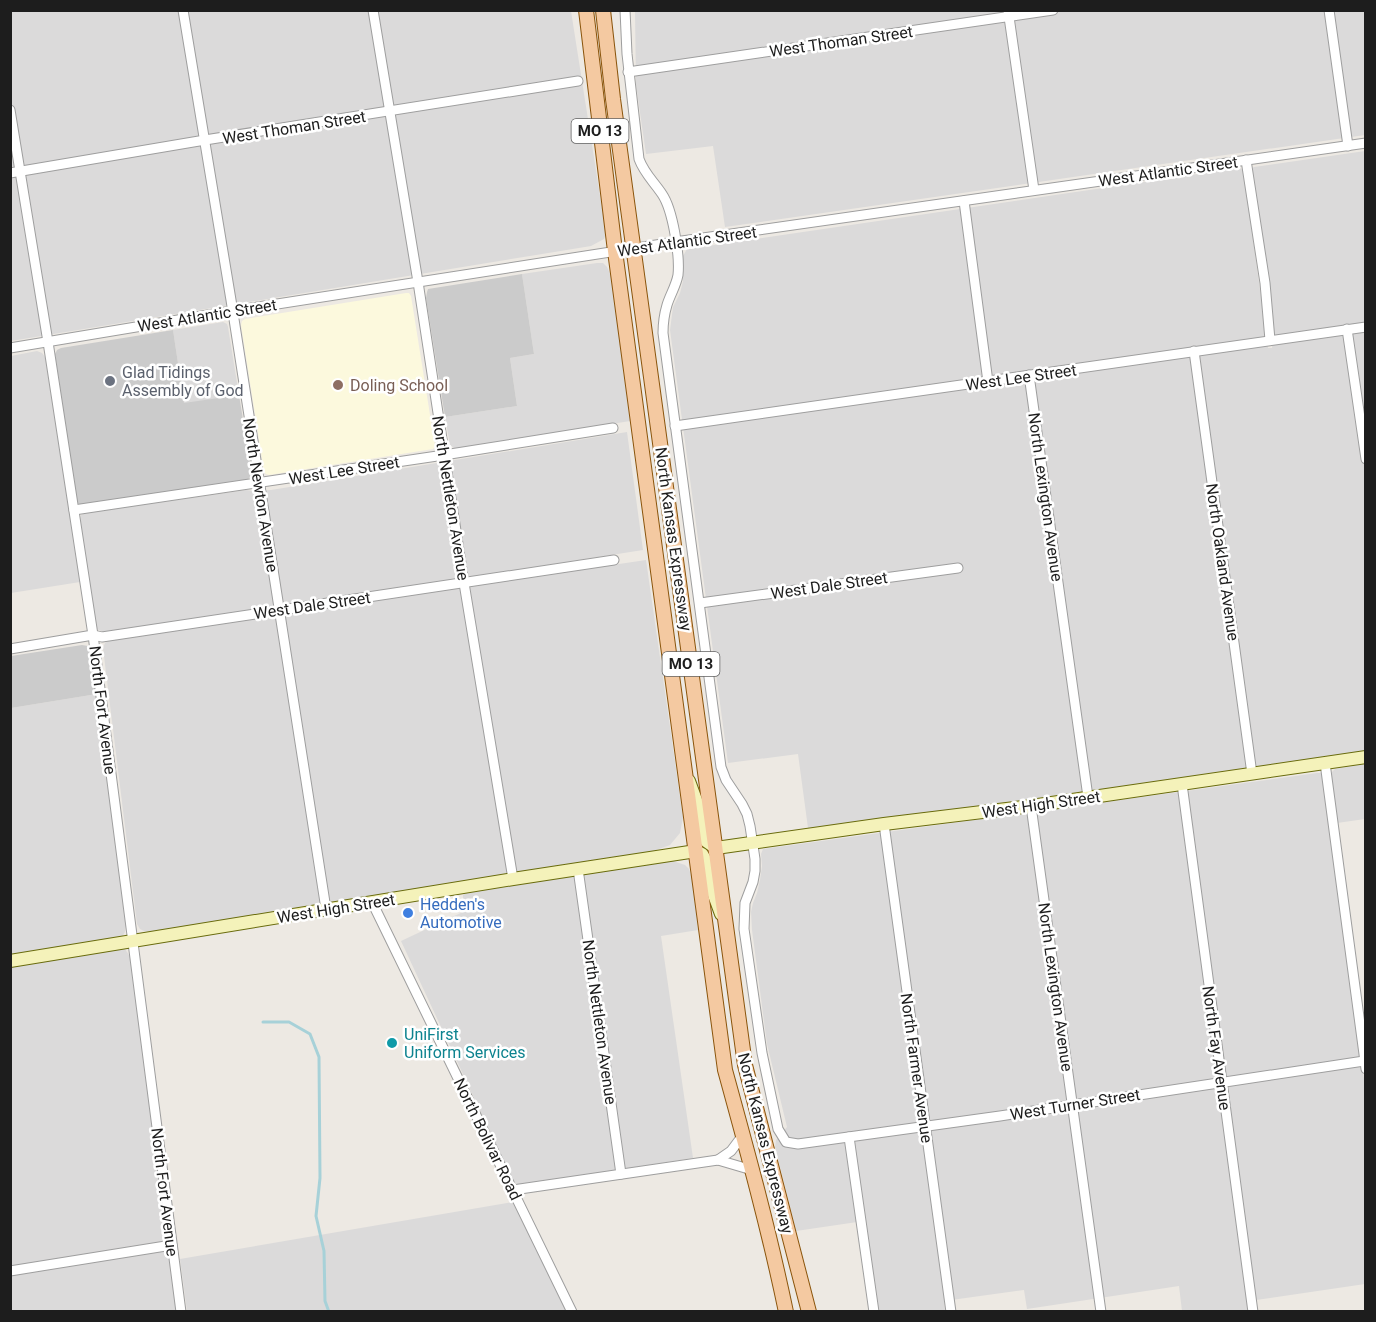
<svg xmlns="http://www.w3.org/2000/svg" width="1376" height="1322" viewBox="0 0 1376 1322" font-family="Roboto,sans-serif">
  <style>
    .residential { fill: #dbdada }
    .education { fill: #fcf9dd }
    .religious { fill: #cbcbcb }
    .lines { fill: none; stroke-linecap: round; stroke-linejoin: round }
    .stream { stroke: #a7d1d8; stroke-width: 3 }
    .street-casing { stroke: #9e9e9e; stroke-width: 11 }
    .secondary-casing { stroke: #696b0d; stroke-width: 14 }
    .primary-casing { stroke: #8a540b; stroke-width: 16 }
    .street { stroke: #fff; stroke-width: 9 }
    .secondary { stroke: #f4f2ba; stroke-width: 12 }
    .primary { stroke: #f4c9a1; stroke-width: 14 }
    .worship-dot { fill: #6b7280; stroke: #fff; stroke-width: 2 }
    .education-dot { fill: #8d6e63; stroke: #fff; stroke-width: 2 }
    .shop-dot { fill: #3f7fe0; stroke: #fff; stroke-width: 2 }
    .culture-dot { fill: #0f9aa8; stroke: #fff; stroke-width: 2 }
    .labels { text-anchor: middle; stroke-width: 5; stroke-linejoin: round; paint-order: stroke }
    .shield { fill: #fff; stroke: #616161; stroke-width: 1.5 }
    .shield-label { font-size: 15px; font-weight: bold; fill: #1d1d1d }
    .street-label { font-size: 16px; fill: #1d1d1d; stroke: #fff }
    .worship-label { font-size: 16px; fill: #5b616d; stroke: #fff; text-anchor: start }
    .education-label { font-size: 16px; fill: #785e54; stroke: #fff; text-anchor: start }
    .shop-label { font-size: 16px; fill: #366cbe; stroke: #fff; text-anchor: start }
    .culture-label { font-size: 16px; fill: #0d838f; stroke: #fff; text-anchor: start }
  </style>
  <rect width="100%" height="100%" fill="#ede9e3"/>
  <g class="residential">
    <path d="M11 11H571L606 234 604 239 591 246 11 341Z"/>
    <path d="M635 11H1365V135L725 227 713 146 646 154 636 85Z"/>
    <path d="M1365 151V751L1003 803 808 828 798 754 728 763 670 330 673 307 680 293 683 281V256L687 249 1239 168 1242 169 1244 173 1268 348H1272L1273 332 1251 169 1254 167Z"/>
    <path d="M597 263H603L607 267 611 276 630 421 458 449 454 448 450 445 445 417 517 406 510 358 534 354 522 274Z"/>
    <path d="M223 322 227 324 228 327 239 395 184 404 173 330Z"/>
    <path d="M37 351 42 353 45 357 46 362 80 582 11 593V356Z"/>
    <path d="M627 432 643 550 263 610 103 632 97 629 80 520 81 515 85 513 246 490 253 491 271 490Z"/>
    <path d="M646 560 683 817 680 833 670 845 645 854 150 932 144 931 140 929 137 924 103 648 105 643 110 640Z"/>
    <path d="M97 694 126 925 125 932 122 937 116 939 11 955V708Z"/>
    <path d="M1365 764V819L1337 823 1331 776 1332 772 1335 769Z"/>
    <path d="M1317 773H1321L1323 778 1365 1086V1284L1249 1301 1250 1311H1182L1179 1286 1027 1309 1024 1290 944 1301 945 1311H877L864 1221 796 1231 775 1147 776 1140 787 1127 767 1044 752 930 751 912 753 903 757 893 760 880 762 866 761 854 763 849Z"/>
    <path d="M673 861 685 865 689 869 692 878 698 930 661 936 693 1158 525 1185 517 1184 513 1181 510 1175 401 941 467 910 463 901V895L466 893Z"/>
    <path d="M120 948 125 949 131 958 177 1311 11 1312V966Z"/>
    <path d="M513 1202 567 1311H187L180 1259Z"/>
  </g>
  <path class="education" d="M406 293H409L411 296 435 446 433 449 269 475 266 474 264 472 241 325 242 321 245 319Z"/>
  <g class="religious">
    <path d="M522 274 534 354 510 358 517 406 445 417 426 298 427 292 428 289Z"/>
    <path d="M173 330 184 403 239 395 252 474 250 478 245 480 79 505 77 501 55 354 57 350 61 348Z"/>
    <path d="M82 645 88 646 90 650 97 694 11 708V656Z"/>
  </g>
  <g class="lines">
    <path class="stream" d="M263 1022H289L310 1034 319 1057 320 1178 316 1216 324 1251 325 1301 329 1312"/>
    <g class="street-casing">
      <g id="street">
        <path d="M183 10 231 300 326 909"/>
        <path d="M373 10 418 282 464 583 513 879"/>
        <path d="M625 10 627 54 639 159C644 173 654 182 662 194 673 210 680 256 678 275 676 286 670 295 667 305 664 315 663 323 663 333L721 767 726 780 742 804 747 814 750 826 755 859V871L753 882 745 903 744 929 762 1053 778 1129 786 1142 798 1144 1000 1116 1364 1061"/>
        <path d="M1008 10 1034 190"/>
        <path d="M1329 10 1348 146"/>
        <path d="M628 72 1053 10"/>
        <path d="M10 110 48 342 93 635 181 1312"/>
        <path d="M1246 160 1265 283 1270 340"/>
        <path d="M10 173 205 140 578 81"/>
        <path d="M964 201 988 382"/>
        <path d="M1347 329 1366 459"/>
        <path d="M10 348 232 311 675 242 1366 143"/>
        <path d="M1194 351 1252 774"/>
        <path d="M1029 375 1088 797"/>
        <path d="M675 426 1366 327"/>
        <path d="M74 510 444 455 613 428"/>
        <path d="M700 603 958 568"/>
        <path d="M10 649 93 635 102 637 614 560"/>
        <path d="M1325 763 1366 1069"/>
        <path d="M1182 784 1253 1312"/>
        <path d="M1031 806 1101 1312"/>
        <path d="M884 824 951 1312"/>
        <path d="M578 869 621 1174"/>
        <path d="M372 902 572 1312"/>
        <path d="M849 1137 874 1312"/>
        <path d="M718 1160 731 1151 743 1135"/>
        <path d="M513 1190 718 1160 752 1170"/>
        <path d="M10 1271 172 1245"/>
      </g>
    </g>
    <g class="secondary-casing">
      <g id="secondary">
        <path d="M689 781 700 811 706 841 716 848 884 824 1031 806 1366 757"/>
        <path d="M10 961 513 879 696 851 702 854 707 863 714 895 721 914"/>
      </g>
    </g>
    <g class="primary-casing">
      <g id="primary">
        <path d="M586 10 615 251 725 1070C747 1150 769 1230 786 1312"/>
        <path d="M603 10 613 99 745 1065 809 1312"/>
      </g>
    </g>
    <use href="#street" class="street"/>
    <use href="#secondary" class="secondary"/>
    <use href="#primary" class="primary"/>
  </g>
  <circle class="worship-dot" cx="110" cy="381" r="6"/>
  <circle class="education-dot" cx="338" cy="385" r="6"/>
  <circle class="shop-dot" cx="408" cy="913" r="6"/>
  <circle class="culture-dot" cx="392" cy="1043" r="6"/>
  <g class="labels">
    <g class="shield">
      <rect x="571.5" y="119" width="57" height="24" rx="4.5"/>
      <rect x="662.5" y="652" width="57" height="24" rx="4.5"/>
    </g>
    <g class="shield-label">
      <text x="600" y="136">MO 13</text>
      <text x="691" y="669">MO 13</text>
    </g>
    <g class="street-label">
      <text transform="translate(841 41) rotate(-8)" y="6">West Thoman Street</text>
      <text transform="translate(294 127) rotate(-9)" y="6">West Thoman Street</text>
      <text transform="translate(1168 171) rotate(-8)" y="6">West Atlantic Street</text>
      <text transform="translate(687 241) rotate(-8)" y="6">West Atlantic Street</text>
      <text transform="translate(207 315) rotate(-9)" y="6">West Atlantic Street</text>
      <text transform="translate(1021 377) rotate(-8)" y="6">West Lee Street</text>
      <text transform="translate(344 470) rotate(-9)" y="6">West Lee Street</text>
      <text transform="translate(261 495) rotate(81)" y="6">North Newton Avenue</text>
      <text transform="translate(1046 497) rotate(82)" y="6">North Lexington Avenue</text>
      <text transform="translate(451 498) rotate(81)" y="6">North Nettleton Avenue</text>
      <text transform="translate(674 539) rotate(82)" y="6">North Kansas Expressway</text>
      <text transform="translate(1223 562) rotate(82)" y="6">North Oakland Avenue</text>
      <text transform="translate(829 585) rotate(-8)" y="6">West Dale Street</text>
      <text transform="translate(312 605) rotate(-8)" y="6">West Dale Street</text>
      <text transform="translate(103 710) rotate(83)" y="6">North Fort Avenue</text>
      <text transform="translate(1041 804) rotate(-8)" y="6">West High Street</text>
      <text transform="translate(336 908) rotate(-9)" y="6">West High Street</text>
      <text transform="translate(1056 987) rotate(82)" y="6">North Lexington Avenue</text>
      <text transform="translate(600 1022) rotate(82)" y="6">North Nettleton Avenue</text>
      <text transform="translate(1217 1048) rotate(82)" y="6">North Fay Avenue</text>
      <text transform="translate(917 1068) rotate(82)" y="6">North Farmer Avenue</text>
      <text transform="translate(1075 1104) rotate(-9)" y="6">West Turner Street</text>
      <text transform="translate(488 1139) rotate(64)" y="6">North Bolivar Road</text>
      <text transform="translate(766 1143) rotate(76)" y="6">North Kansas Expressway</text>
      <text transform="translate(165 1192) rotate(83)" y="6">North Fort Avenue</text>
    </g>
    <g class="worship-label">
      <text x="122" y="378">Glad Tidings<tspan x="122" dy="18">Assembly of God</tspan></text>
    </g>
    <g class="education-label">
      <text x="350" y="391">Doling School</text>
    </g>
    <g class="shop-label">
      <text x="420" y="910">Hedden's<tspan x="420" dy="18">Automotive</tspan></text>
    </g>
    <g class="culture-label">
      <text x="404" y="1040">UniFirst<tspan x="404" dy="18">Uniform Services</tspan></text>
    </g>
  </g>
  <rect width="1376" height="1322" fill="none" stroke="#1d1d1d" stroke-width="24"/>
</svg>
